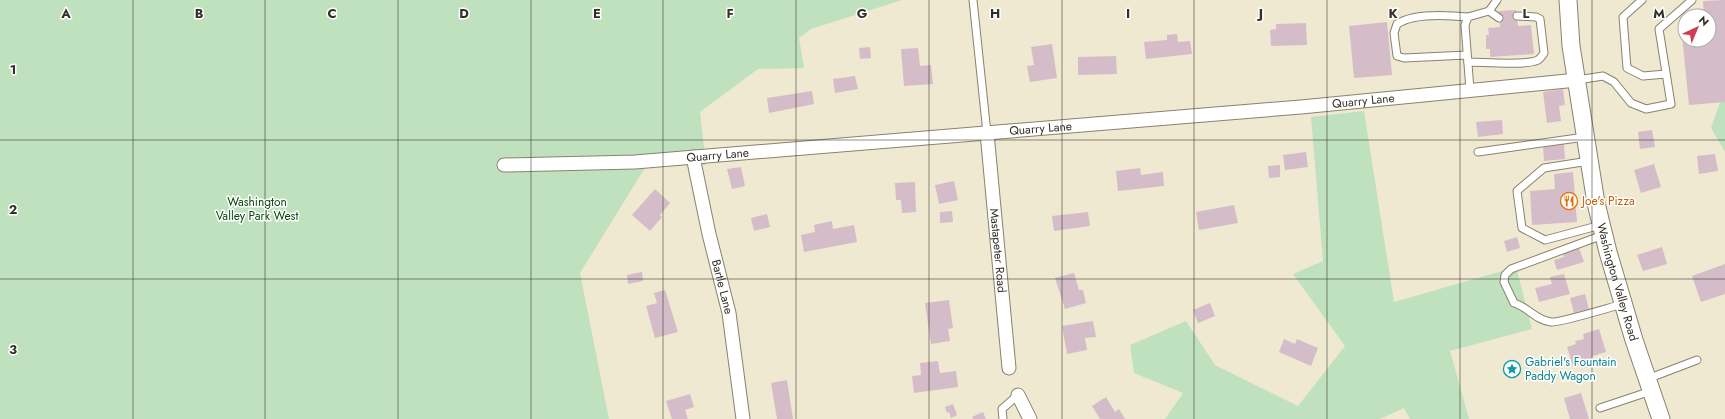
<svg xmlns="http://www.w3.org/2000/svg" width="1725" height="419" viewBox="0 0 1725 419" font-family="Jost,sans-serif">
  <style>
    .green { fill: #bfe1be }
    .building { fill: #d5bcc9 }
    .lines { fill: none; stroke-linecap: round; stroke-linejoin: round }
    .service-casing { stroke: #89826c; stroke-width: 9 }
    .minor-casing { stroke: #89826c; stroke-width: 15 }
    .tertiary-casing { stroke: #89826c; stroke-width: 19 }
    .service { stroke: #fff; stroke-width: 7 }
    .minor { stroke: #fff; stroke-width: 13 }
    .tertiary { stroke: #fff; stroke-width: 17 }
    .grid { fill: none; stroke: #322f26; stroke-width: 1; stroke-opacity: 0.55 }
    .labels { text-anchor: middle; stroke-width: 3; stroke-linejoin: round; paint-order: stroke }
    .street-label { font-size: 12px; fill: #322f26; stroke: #fff }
    .food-label { font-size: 12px; fill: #c56008; stroke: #fff; text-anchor: start }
    .park-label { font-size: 12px; fill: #06480d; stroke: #fff }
    .culture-label { font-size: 12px; fill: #0d838f; stroke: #fff; text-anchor: start }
    .grid-label { font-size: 13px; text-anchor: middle; font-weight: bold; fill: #322f26; stroke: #fff; stroke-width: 3; stroke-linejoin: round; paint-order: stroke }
  </style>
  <rect width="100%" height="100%" fill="#f0e9d1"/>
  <g class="green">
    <path d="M0 0H902L811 29 799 38 804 68 758 69 700 112 706 165 646 166 580 273 609 419H0Z"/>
    <path d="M1725 88V152L1711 128Z"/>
    <path d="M1364 111 1394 302 1516 267 1532 329 1450 351 1469 419H1410L1404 408 1380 419H1165L1183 393 1134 373 1130 345 1186 321 1215 365 1298 406 1345 346 1293 274 1323 261 1311 117Z"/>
  </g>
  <g class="building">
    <path d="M1725 0V102L1689 105 1682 36H1685V40H1709V16H1704L1703 1Z"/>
    <path d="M1516 10 1518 26 1531 25 1534 54 1490 57V49H1486V35H1489L1488 28 1500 27 1499 11Z"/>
    <path d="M1387 22 1392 75 1354 78 1349 26Z"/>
    <path d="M1306 23 1307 45 1271 46 1270 30 1276 29V24Z"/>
    <path d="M1177 34 1178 42 1190 41 1192 54 1146 59 1144 42 1167 40V35Z"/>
    <path d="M1052 44 1057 78 1030 82 1027 66 1034 65 1031 47Z"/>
    <path d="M870 47 871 58 860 59 859 48Z"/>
    <path d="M918 48 920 66 931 65 933 84 904 86 901 49Z"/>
    <path d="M1116 56 1117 74 1078 75V57Z"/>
    <path d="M855 76 858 89 835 93 833 79Z"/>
    <path d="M1563 89 1565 105 1559 106 1561 121 1547 123 1543 92Z"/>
    <path d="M812 91 814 104 769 113 767 98Z"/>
    <path d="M1502 120 1503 134 1478 137 1476 122Z"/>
    <path d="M1652 130 1655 147 1640 149 1638 132Z"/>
    <path d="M1564 144 1565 159 1544 161 1543 145Z"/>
    <path d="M1306 152 1308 167 1285 170 1283 155Z"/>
    <path d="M1715 154 1718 171 1699 174 1697 156Z"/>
    <path d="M1654 164 1661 187 1641 193 1634 170Z"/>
    <path d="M1280 165V177L1269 178 1268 166Z"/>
    <path d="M741 167 745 186 732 189 727 169Z"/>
    <path d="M1140 168 1141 175 1163 172 1164 186 1118 191 1116 171Z"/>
    <path d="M1573 172 1577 222 1532 225 1530 191 1555 189 1554 174Z"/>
    <path d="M954 181 958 200 939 204 935 185Z"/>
    <path d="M915 182 916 212 902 213 901 200H896L895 183Z"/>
    <path d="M655 189 670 203 660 215 662 217 650 231 632 215Z"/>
    <path d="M1234 205 1238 223 1199 230 1196 212Z"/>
    <path d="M952 211 953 222 940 223V212Z"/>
    <path d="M1088 212 1090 226 1054 231 1052 216Z"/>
    <path d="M767 214 770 227 754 231 751 218Z"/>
    <path d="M832 221 833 229 854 225 857 242 804 252 801 235 815 232 814 225Z"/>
    <path d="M1517 237 1520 248 1507 252 1504 241Z"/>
    <path d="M1662 247 1667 264 1643 271 1637 255Z"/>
    <path d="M1579 248 1584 262 1557 270 1554 260 1564 257 1563 252Z"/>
    <path d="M1725 264V294L1701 302 1692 276Z"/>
    <path d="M642 272 643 281 628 284 627 275Z"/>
    <path d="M1074 273 1079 290H1083L1086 303 1065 309 1055 278Z"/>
    <path d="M1564 274 1570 294 1539 302 1535 288 1552 284 1550 277Z"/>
    <path d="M665 290 678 332 655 338 646 306 657 303 654 293Z"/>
    <path d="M1585 294 1589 309 1574 313 1570 298Z"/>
    <path d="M949 300 953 328 948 329 950 341 931 344 925 303Z"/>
    <path d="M1210 303 1215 316 1198 323 1193 310Z"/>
    <path d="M1093 321 1096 337 1085 338 1087 350 1067 354 1062 326Z"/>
    <path d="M1599 329 1606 352 1593 356 1591 360 1573 366 1567 347 1576 344 1575 341 1584 339 1583 334Z"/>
    <path d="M1284 339 1295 344 1297 339 1318 348 1311 366 1279 352Z"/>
    <path d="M938 361 940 373 956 371 958 387 914 393 912 376 921 375 920 363Z"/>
    <path d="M787 380 793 419H777L771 383Z"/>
    <path d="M1581 393 1589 419H1570L1564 398Z"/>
    <path d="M690 394 694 407 685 410 688 419H672L666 401Z"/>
    <path d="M1106 397 1115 412 1119 409 1125 419H1100L1092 406Z"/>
    <path d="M953 404 957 415 951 418 949 412 947 413 945 407Z"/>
    <path d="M983 412 986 419H973L972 417Z"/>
  </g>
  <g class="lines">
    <g class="service-casing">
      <g id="service">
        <path d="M973 0 987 133"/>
        <path d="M1642 0 1623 17 1627 68 1643 76 1666 74"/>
        <path d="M1489 11 1499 18"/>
        <path d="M1467 55 1404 58 1397 56 1394 33 1397 24C1413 13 1448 15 1468 17"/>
        <path d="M1468 62C1483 62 1526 66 1538 60 1541 58 1542 56 1544 53L1540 19 1536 17 1517 16"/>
        <path d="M1577 80 1603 76 1614 82 1631 103 1646 109 1671 104 1659 29 1692 0"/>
        <path d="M1470 90 1465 25 1468 17 1489 11 1497 0"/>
        <path d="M1478 152 1585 137"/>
        <path d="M1589 161 1544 168 1517 191 1522 228 1545 240 1601 225"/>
        <path d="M1603 235 1511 269 1505 275 1504 282 1514 303C1528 307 1535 320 1551 322 1560 323 1611 307 1623 304"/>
        <path d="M1647 379 1697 360"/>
        <path d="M1600 408 1651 391"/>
        <path d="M1003 419 1002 409 1018 395"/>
      </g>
    </g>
    <g class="minor-casing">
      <g id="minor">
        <path id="s1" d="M987 133 1009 368"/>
        <path id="s2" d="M693 157 709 234 729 313 743 419"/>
        <path id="s3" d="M504 165 635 162 1301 107 1577 80"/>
        <path d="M1018 395 1030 419"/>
      </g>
    </g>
    <g class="tertiary-casing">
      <g id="tertiary">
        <path id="s4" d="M1568 0 1571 46 1596 203 1608 252 1634 340 1661 419"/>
      </g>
    </g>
    <use href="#service" class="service"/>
    <use href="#minor" class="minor"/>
    <use href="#tertiary" class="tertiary"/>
  </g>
  <path class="grid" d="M133 0V419M265 0V419M398 0V419M531 0V419M663 0V419M796 0V419M929 0V419M1062 0V419M1194 0V419M1327 0V419M1460 0V419M1592 0V419M0 140H1725M0 279H1725"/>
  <defs>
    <g id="restaurant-ring" transform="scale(0.9)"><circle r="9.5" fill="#fff" stroke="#e8710a" stroke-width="1.5"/><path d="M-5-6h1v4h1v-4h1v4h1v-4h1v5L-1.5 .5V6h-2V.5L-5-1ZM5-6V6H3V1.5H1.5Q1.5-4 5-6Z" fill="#e8710a"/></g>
    <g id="sight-ring" transform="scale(0.9)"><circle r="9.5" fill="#fff" stroke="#0f9aa8" stroke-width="1.5"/><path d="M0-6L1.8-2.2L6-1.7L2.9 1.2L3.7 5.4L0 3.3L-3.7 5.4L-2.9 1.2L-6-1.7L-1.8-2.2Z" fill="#0f9aa8"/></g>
  </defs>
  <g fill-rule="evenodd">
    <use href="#restaurant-ring" x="1569" y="201"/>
    <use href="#sight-ring" x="1512" y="369"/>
  </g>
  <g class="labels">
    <g class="street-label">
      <text dy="4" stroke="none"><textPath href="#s3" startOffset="862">Quarry Lane</textPath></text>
      <text dy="4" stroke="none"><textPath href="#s3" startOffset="538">Quarry Lane</textPath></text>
      <text dy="4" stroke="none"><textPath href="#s3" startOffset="214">Quarry Lane</textPath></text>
      <text dy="4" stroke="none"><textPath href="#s1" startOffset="118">Mastapeter Road</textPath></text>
      <text dy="4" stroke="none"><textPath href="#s4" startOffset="287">Washington Valley Road</textPath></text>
      <text dy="4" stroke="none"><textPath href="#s2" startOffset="133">Bartle Lane</textPath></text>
    </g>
    <g class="food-label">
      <text x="1582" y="205">Joe's Pizza</text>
    </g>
    <g class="park-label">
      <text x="257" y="206">Washington<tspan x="257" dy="14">Valley Park West</tspan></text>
    </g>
    <g class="culture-label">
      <text x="1525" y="366">Gabriel's Fountain<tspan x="1525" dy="14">Paddy Wagon</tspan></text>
    </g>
  </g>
  <g class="grid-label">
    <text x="66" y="18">A</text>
    <text x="199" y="18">B</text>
    <text x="332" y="18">C</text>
    <text x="464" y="18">D</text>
    <text x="597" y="18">E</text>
    <text x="730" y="18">F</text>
    <text x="862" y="18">G</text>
    <text x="995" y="18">H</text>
    <text x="1128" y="18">I</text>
    <text x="1261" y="18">J</text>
    <text x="1393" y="18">K</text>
    <text x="1526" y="18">L</text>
    <text x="1659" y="18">M</text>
    <text x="13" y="74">1</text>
    <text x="13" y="214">2</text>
    <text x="13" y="354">3</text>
  </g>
  <g transform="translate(1697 28) rotate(44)"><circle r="19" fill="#ffffff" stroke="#adaca8"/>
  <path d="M0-3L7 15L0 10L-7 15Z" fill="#ce3e53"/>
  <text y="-6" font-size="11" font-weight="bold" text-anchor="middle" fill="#322f26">N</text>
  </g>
</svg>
